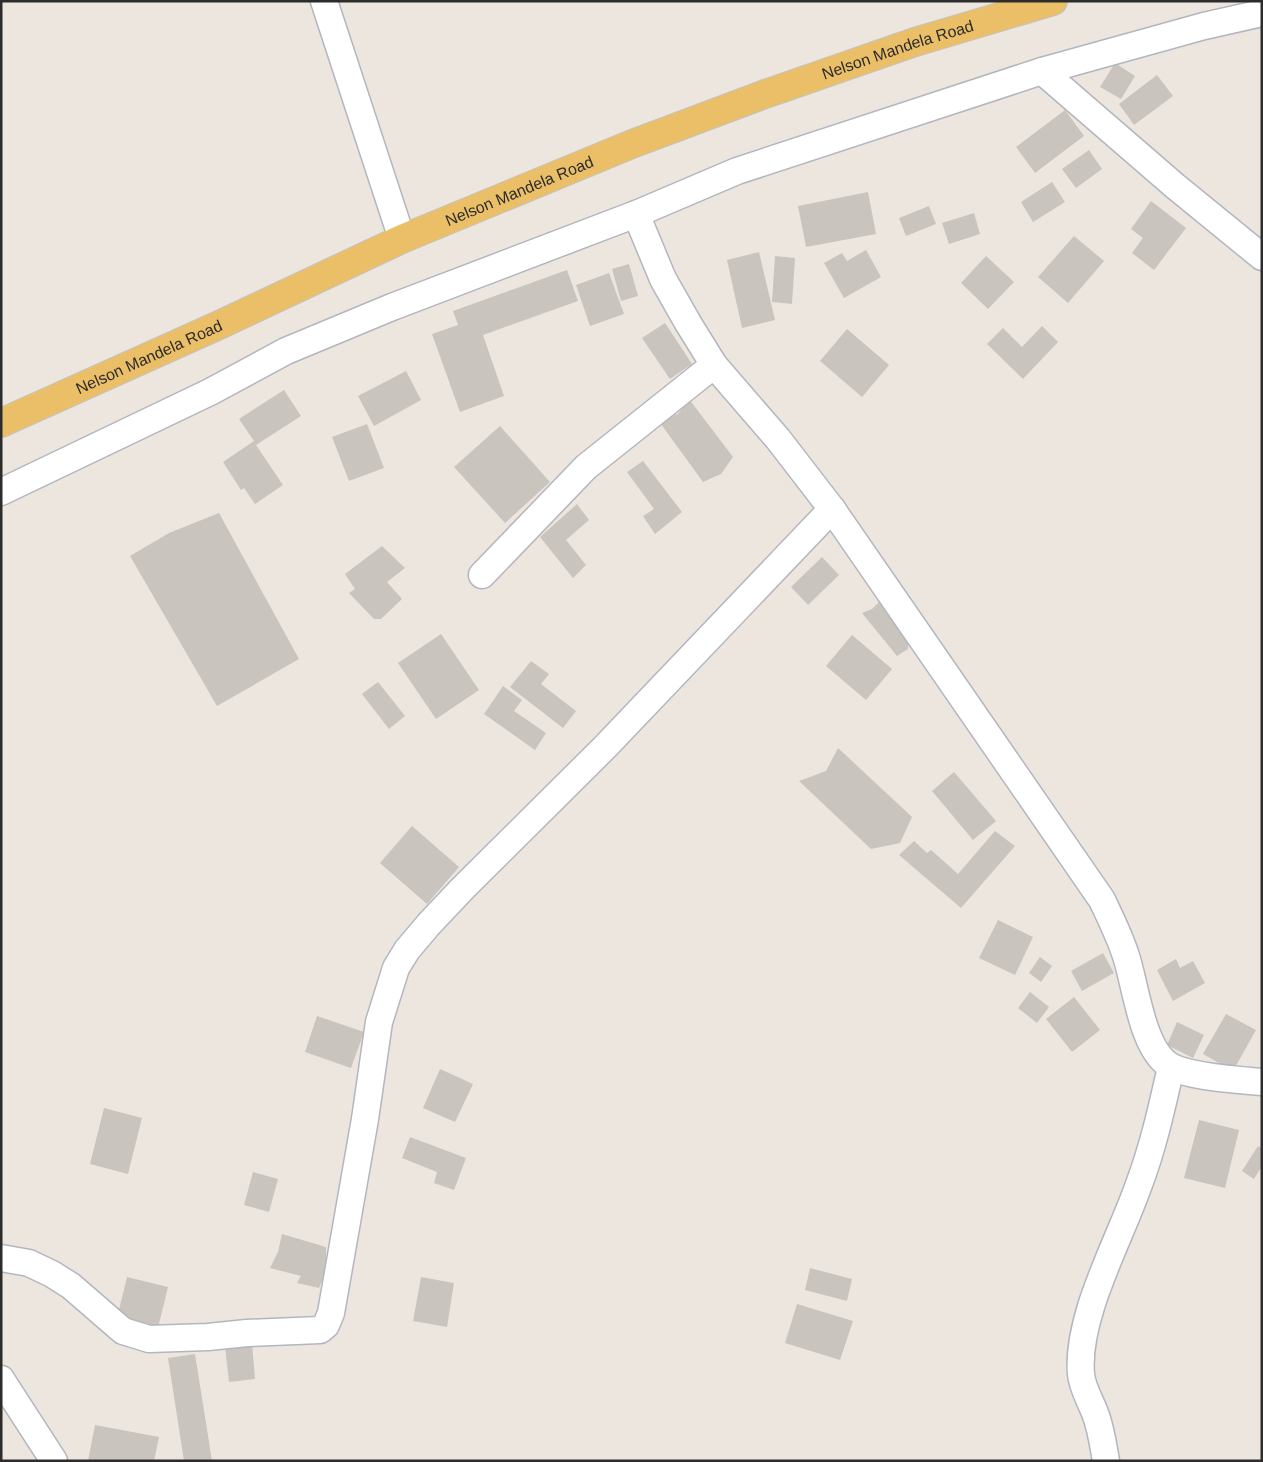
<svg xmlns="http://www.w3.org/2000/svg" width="1263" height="1462" viewBox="0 0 1263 1462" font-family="Helvetica,sans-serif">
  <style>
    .building { fill: #c9c4be }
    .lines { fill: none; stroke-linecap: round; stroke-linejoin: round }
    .minor-casing { stroke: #b3b6bf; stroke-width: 29 }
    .major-casing { stroke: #c4c4c4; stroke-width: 30 }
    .minor { stroke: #fff; stroke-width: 26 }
    .major { stroke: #eabf67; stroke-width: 28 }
    .labels { text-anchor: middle; stroke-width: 4.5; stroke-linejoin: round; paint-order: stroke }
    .street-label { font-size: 16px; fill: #2c2c2c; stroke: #fff }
  </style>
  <rect width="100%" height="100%" fill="#ede6df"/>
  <g class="building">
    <path d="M1115 63 1135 76 1121 99 1100 87Z"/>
    <path d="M1157 75 1173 96 1134 125 1119 104Z"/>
    <path d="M1065 110 1084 136 1035 173 1016 147Z"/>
    <path d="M1089 150 1102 169 1076 188 1062 169Z"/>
    <path d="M1052 182 1065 202 1033 222 1021 202Z"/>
    <path d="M868 192 876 234 806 247 798 206Z"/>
    <path d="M1151 201 1186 228 1154 270 1132 253 1143 238 1131 229Z"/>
    <path d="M929 206 936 224 906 236 899 218Z"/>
    <path d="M974 213 980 234 949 244 942 223Z"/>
    <path d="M1074 236 1104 261 1068 303 1038 277Z"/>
    <path d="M866 250 881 277 844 298 824 263 842 253 847 261Z"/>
    <path d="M759 252 775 320 742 328 727 260Z"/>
    <path d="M775 256 795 258 792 304 772 302Z"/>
    <path d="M986 256 1014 282 988 309 961 283Z"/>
    <path d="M629 264 638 296 621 301 612 269Z"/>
    <path d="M567 270 578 301 483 335 504 396 460 412 432 334 458 325 453 311Z"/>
    <path d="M609 273 624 314 590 326 576 285Z"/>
    <path d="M665 323 692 364 670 379 642 338Z"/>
    <path d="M1042 326 1058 342 1023 379 987 344 1003 328 1022 347Z"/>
    <path d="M847 329 889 365 862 397 820 361Z"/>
    <path d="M406 371 421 400 374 426 358 396Z"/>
    <path d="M284 390 301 416 256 445 283 485 255 504 244 488 241 490 223 462 254 441 239 419Z"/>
    <path d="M689 399 733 457 721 474 703 482 658 420 678 414Z"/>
    <path d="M367 424 384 468 349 481 332 437Z"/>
    <path d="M500 426 550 482 505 523 454 467Z"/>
    <path d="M643 461 682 512 655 534 643 516 654 509 627 472Z"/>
    <path d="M577 504 589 520 566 540 586 565 573 578 540 537Z"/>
    <path d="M219 513 299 659 217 706 130 556 169 533Z"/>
    <path d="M382 546 405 568 387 582 402 599 381 619H374L349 593 355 589 345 574Z"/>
    <path d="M822 557 839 575 808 605 791 587Z"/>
    <path d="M880 601 909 638 908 649 897 656 862 613 872 609Z"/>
    <path d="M441 634 479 690 436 719 398 663Z"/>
    <path d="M852 635 892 669 866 700 826 666Z"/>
    <path d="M531 661 549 674 541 684 576 711 563 728 510 687Z"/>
    <path d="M378 682 405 716 389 729 362 694Z"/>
    <path d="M503 686 522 700 514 711 546 733 535 750 484 714Z"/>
    <path d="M838 748 912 817 900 843 871 849 799 781 826 771Z"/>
    <path d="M954 772 996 821 973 840 932 791Z"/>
    <path d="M412 826 459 867 427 904 380 863Z"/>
    <path d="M995 831 1015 846 961 908 899 855 914 841 927 853 931 850 958 874Z"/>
    <path d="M998 920 1033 937 1015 975 979 958Z"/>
    <path d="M1103 953 1114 973 1082 991 1071 971Z"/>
    <path d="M1040 957 1052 966 1041 982 1029 973Z"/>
    <path d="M1176 959 1180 968 1193 961 1205 983 1173 1001 1157 970Z"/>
    <path d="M1030 992 1049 1007 1037 1023 1018 1008Z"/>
    <path d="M1074 997 1100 1030 1072 1052 1046 1019Z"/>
    <path d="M1226 1014 1256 1030 1233 1071 1203 1054Z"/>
    <path d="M317 1016 364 1032 351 1068 305 1052Z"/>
    <path d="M1177 1022 1204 1035 1193 1058 1167 1045Z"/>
    <path d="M440 1069 473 1084 455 1122 423 1108Z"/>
    <path d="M104 1108 142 1118 128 1174 90 1164Z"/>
    <path d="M1199 1120 1239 1130 1225 1188 1184 1178Z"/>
    <path d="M410 1137 466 1158 454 1190 434 1183 437 1172 402 1158Z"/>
    <path d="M1258 1146 1262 1148V1166L1254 1179 1242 1171Z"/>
    <path d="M253 1172 278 1179 269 1212 244 1205Z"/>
    <path d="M282 1234 326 1247V1271L319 1288 297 1283 301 1276 270 1268 278 1252Z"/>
    <path d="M810 1268 852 1279 847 1301 805 1290Z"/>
    <path d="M127 1277 168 1287 157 1332 116 1322Z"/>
    <path d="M421 1277 454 1283 447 1327 413 1321Z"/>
    <path d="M797 1304 853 1321 840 1360 785 1343Z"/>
    <path d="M252 1343 255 1379 229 1382 225 1346Z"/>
    <path d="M195 1354 212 1461H184L168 1358Z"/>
    <path d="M95 1425 159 1437 154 1461H88Z"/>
  </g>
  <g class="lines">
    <g class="minor-casing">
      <g id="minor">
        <path d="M324 1 402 239"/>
        <path d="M1042 71 1175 186 1262 257"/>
        <path d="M636 214 663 279 688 323 714 365 778 439 832 509 1102 900C1111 919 1120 937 1126 956 1136 986 1142 1052 1172 1067 1191 1077 1238 1080 1262 1082"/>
        <path d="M1 492 210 392 286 351 392 307 636 214 737 171 1042 71 1204 26 1262 13"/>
        <path d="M482 575 586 467 714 365"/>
        <path d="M1 1258 29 1263 52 1274 71 1286 123 1331 149 1339 208 1337 247 1333 320 1330 326 1325 331 1313 365 1119 379 1022 396 968 407 950 429 924 463 888 605 747 832 509"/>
        <path d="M1 1379 54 1461"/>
        <path d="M1106 1461C1103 1444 1101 1428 1095 1413 1090 1400 1082 1387 1081 1374 1076 1317 1119 1241 1138 1187 1153 1148 1162 1107 1171 1067"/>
      </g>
    </g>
    <g class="major-casing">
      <g id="major">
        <path id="s1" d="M1 423 217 326 402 239 632 144 765 94 915 42 1053 1"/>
      </g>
    </g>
    <use href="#minor" class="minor"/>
    <use href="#major" class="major"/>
  </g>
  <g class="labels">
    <g class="street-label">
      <text dy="6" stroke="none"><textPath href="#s1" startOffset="972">Nelson Mandela Road</textPath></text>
      <text dy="6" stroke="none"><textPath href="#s1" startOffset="568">Nelson Mandela Road</textPath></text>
      <text dy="6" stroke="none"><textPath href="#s1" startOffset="162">Nelson Mandela Road</textPath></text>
    </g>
  </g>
  <rect width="1263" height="1462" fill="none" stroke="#2c2c2c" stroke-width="5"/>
</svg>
